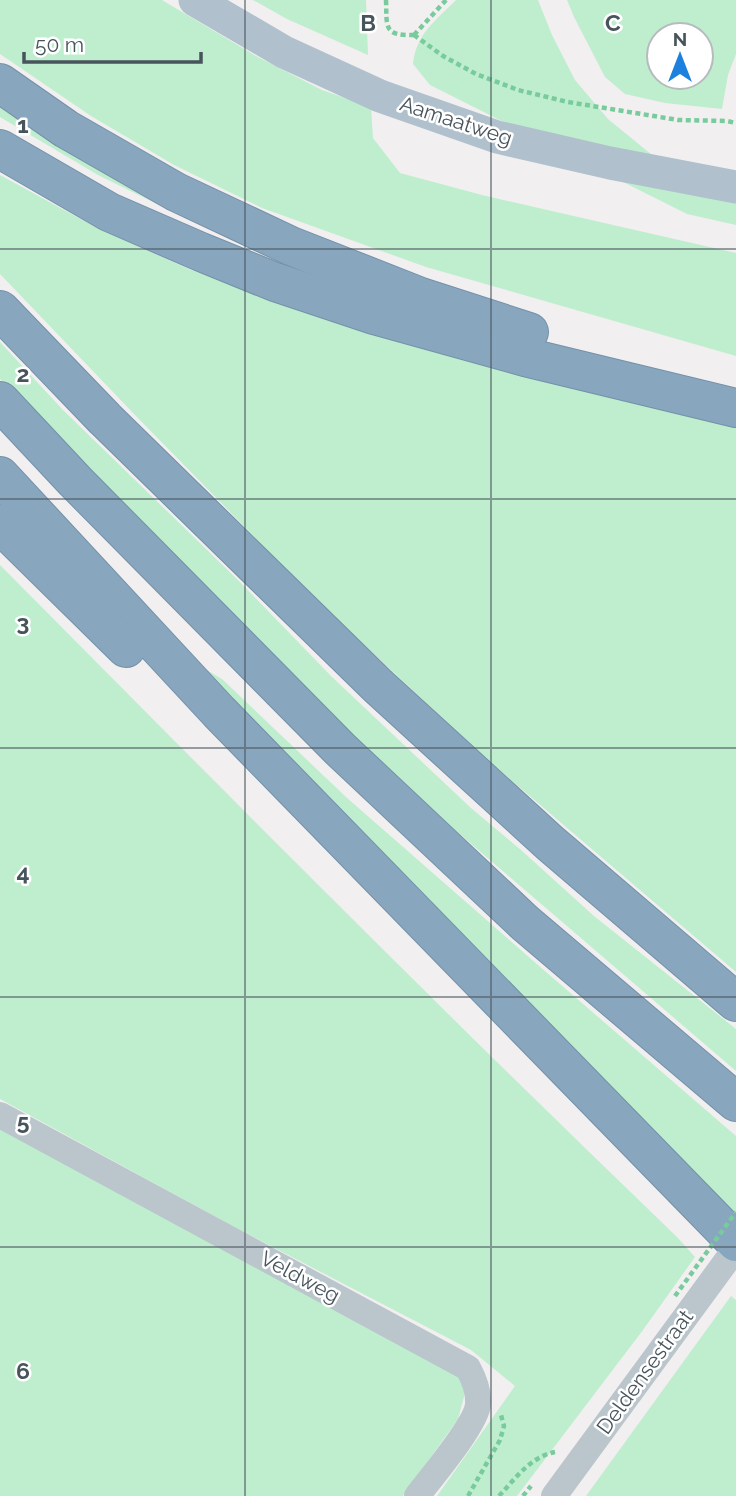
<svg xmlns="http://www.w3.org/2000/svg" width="736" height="1496" viewBox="0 0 736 1496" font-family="Raleway,sans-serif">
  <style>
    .green { fill: #bfeece; fill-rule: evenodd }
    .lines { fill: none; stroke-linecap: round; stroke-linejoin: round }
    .highway-casing { stroke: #7391a9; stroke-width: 40 }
    .path { stroke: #78cb9c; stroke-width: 4.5; stroke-dasharray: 5 3.5; stroke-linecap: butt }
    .minor { stroke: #bbc5cc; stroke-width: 26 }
    .major { stroke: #b0c1cd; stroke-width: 33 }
    .highway { stroke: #88a6bd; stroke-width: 38 }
    .path-bridge { stroke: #78cb9c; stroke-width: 4.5; stroke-dasharray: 5 3.5; stroke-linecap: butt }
    .grid { fill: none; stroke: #48545c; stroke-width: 2; stroke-opacity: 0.55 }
    .labels { text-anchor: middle; stroke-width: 5; stroke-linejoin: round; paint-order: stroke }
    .street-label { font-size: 21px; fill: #48545c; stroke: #fff }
    .grid-label { font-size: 23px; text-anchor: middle; font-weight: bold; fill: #48545c; stroke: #fff; stroke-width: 5; stroke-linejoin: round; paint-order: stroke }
  </style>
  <rect width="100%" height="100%" fill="#f2eff0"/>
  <g class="green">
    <path d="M0 0H162L256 56 322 90 371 107 373 138 400 173 482 195 736 253V356L426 267 262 208 174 165 91 116 0 54Z"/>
    <path d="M253 0H366L368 55 287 19Z"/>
    <path d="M456 0H538L552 35 575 80 608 119 690 186 736 198V225L687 214 430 85 413 64C416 34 436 20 456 0Z"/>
    <path d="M567 0H736V54L728 75 722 109 665 103 625 94 605 77 574 17ZM701 35V77H659V35Z"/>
    <path d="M0 91 238 237 159 205 98 175 0 117Z"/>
    <path d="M0 175 99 229 191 270 255 293 736 421V972L484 757 346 628 279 562 135 415 0 274Z"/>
    <path d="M0 342 63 410 239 581 332 677 471 808 521 850 594 916 736 1029V1071L455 830 390 769 304 692 0 379Z"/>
    <path d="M0 565C224 791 448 1017 677 1237L695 1257 643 1330 517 1496H437L515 1386 471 1350 238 1229 0 1099Z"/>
    <path d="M200 666 222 679 346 797 531 959 736 1136V1223Z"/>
    <path d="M0 1128 455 1371 464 1383 465 1393 458 1419 403 1496H0Z"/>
    <path d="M731 1296 736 1300V1496H586Z"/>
  </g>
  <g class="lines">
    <g class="highway-casing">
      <g id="highway">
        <path d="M0 83 66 129 176 192 291 246 421 297 529 332"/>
        <path d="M0 149 109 212 201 252 275 282 374 315 525 357 736 408"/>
        <path d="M0 310 105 419 378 686 550 843 736 1002"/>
        <path d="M0 401 75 481 341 750 525 923 736 1102"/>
        <path d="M0 476 219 712 736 1242"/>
        <path d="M0 524 126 648"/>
      </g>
    </g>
    <g class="path">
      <path d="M386 0C387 27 383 36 414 35"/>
      <path d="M414 35 443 56 476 74 518 90 568 102 678 120 727 121 736 123"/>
      <path d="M414 35 446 0"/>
      <path d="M468 1496 500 1440 504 1426 501 1415"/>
      <path d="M499 1496C516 1478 530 1457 555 1452"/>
      <path d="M523 1496 531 1486"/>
    </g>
    <g class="minor">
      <path d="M0 1115 468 1368C474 1379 479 1391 478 1404 477 1423 431 1478 417 1496"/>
      <path d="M554 1496 736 1248"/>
    </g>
    <path class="major" d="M195 0 284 52 380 96 497 137 610 163 736 187"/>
    <use href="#highway" class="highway"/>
    <path class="path-bridge" d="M675 1296 736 1212"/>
  </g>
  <path class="grid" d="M245 0V1496M491 0V1496M0 249H736M0 499H736M0 748H736M0 997H736M0 1247H736"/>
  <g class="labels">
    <g class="street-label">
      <text transform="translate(456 121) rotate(18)" y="7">Aamaatweg</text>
      <text transform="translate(300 1277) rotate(28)" y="7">Veldweg</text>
      <text transform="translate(645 1372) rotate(-54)" y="7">Deldensestraat</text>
    </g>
  </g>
  <g class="grid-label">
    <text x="368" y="31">B</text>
    <text x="613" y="31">C</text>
    <text x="23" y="133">1</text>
    <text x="23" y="382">2</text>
    <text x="23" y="631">3</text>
    <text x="23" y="881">4</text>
    <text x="23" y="1130">5</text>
    <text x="23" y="1379">6</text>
  </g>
  <g transform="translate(680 56)"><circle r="33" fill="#ffffff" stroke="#b6bbbe" stroke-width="2"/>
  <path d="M0-5L12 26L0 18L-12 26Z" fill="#1d80de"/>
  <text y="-10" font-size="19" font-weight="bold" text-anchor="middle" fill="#48545c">N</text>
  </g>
  <path d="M24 52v10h177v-10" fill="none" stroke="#48545c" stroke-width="3.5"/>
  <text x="35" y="52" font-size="21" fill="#48545c" stroke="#ffffff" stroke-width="5" paint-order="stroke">50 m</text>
</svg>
